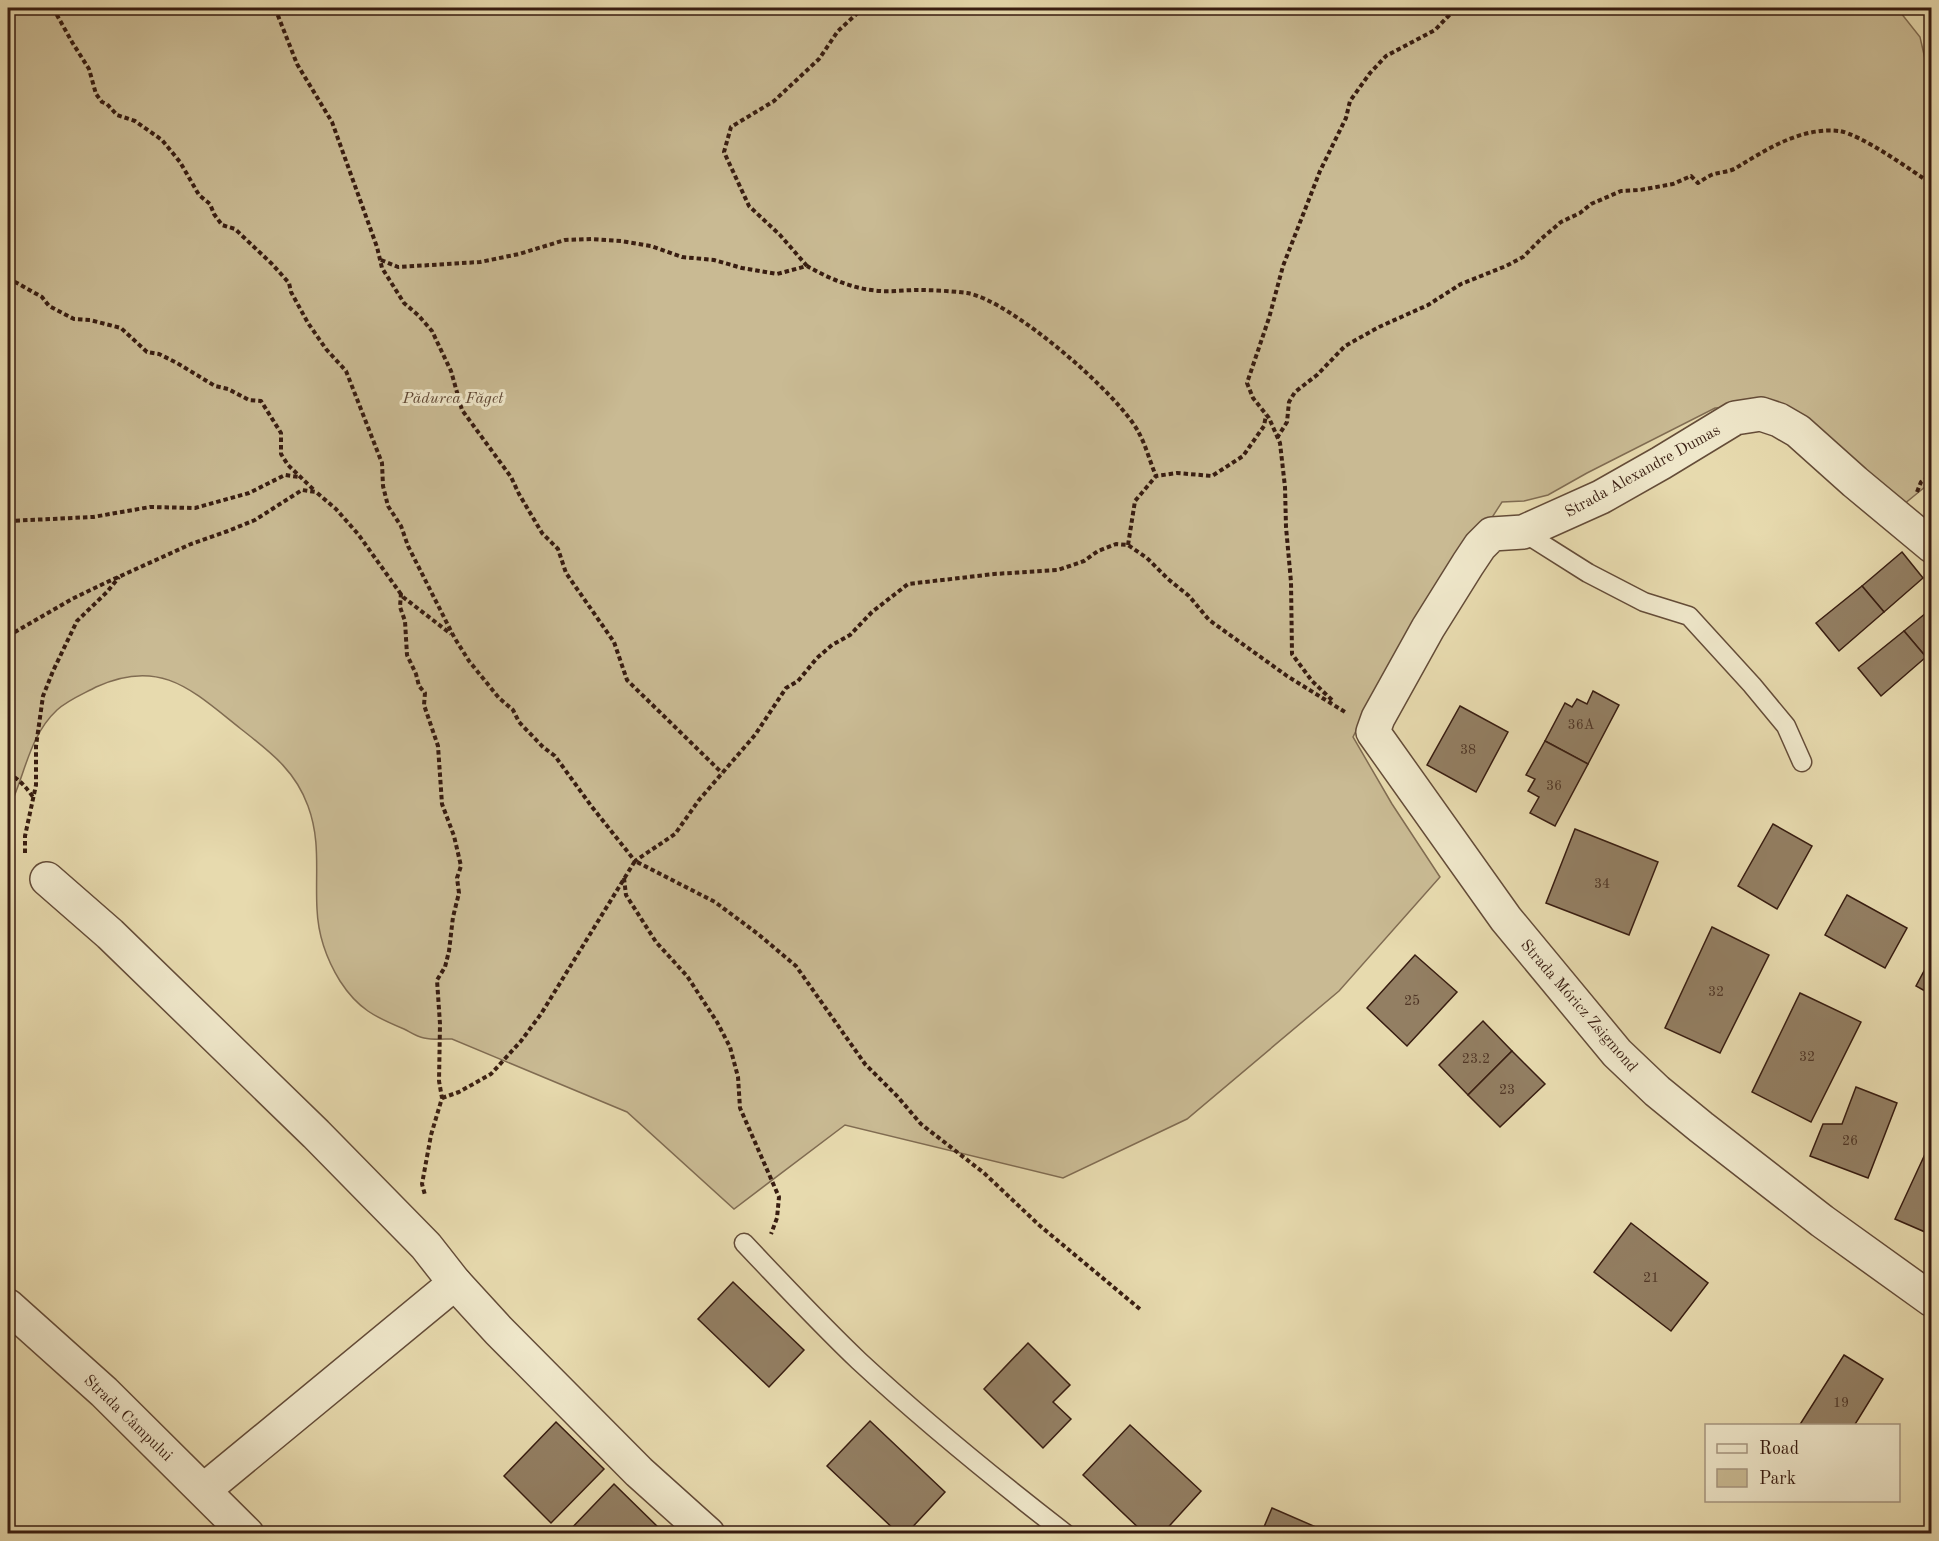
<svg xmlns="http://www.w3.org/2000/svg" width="1939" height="1541" viewBox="0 0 1939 1541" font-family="'Old Standard TT',serif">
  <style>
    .green { fill: #c9ba93; stroke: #806c52; stroke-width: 1.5 }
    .building { fill: #937f63; stroke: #381d11; stroke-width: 1.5 }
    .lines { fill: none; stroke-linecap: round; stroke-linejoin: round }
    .service-casing { stroke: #644c38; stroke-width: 21 }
    .minor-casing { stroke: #644c38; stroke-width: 36 }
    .tertiary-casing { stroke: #644c38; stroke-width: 36 }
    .path { stroke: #381d11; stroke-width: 4; stroke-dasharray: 4.5 3; stroke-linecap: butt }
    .service { stroke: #efe7ca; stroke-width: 18 }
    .minor { stroke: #efe7ca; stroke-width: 33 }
    .tertiary { stroke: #efe7ca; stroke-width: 33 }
    .labels { text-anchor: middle; stroke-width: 6; stroke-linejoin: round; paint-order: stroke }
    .number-label { font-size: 14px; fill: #4f3626 }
    .park-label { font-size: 16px; font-style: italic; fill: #5c4432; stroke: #efe7ca }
    .street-label { font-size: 16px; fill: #381d11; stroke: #efe7ca }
  </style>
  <rect width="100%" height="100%" fill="#e7daae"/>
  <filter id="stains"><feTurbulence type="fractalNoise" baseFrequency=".00333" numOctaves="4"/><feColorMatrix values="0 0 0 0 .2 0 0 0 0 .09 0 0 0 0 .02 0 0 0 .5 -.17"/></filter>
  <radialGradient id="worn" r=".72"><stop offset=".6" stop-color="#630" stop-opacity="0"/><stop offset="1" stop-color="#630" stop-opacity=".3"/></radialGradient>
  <path class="green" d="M8 8H1897L1920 37 1931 85V482L1898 509 1767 406 1715 408 1587 473 1548 495 1524 501 1502 502 1364 715 1353 737 1392 804 1440 877 1339 991 1187 1119 1063 1178 845 1125 734 1209 627 1112 452 1039C443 1039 433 1040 424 1038 417 1037 410 1032 404 1029 375 1017 358 1009 340 981 327 960 318 934 317 909 315 873 321 841 308 806 295 770 270 752 241 729 193 691 161 657 96 687 83 694 68 700 57 710 28 737 25 777 8 810Z"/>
  <g class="building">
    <path d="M1902 552 1923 578 1884 612 1862 586Z"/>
    <path d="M1862 586 1884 612 1839 651 1816 623Z"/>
    <path d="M1932 608V652L1926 657 1904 631Z"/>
    <path d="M1904 631 1926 657 1881 696 1858 668Z"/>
    <path d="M1593 691 1619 705 1588 764 1545 741 1565 703 1572 707 1577 699 1587 704Z"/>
    <path d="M1460 706 1508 732 1476 792 1427 765Z"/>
    <path d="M1545 741 1588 764 1555 826 1530 813 1539 797 1528 791 1535 779 1526 775Z"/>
    <path d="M1773 824 1812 846 1777 909 1738 886Z"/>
    <path d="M1575 829 1658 862 1629 935 1546 903Z"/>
    <path d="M1847 895 1907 928 1885 968 1825 935Z"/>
    <path d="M1712 927 1769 955 1720 1053 1665 1028Z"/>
    <path d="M1415 955 1457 992 1407 1046 1367 1008Z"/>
    <path d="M1932 956V995L1916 986Z"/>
    <path d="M1800 993 1861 1022 1811 1122 1752 1092Z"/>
    <path d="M1483 1021 1512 1051 1468 1095 1439 1065Z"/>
    <path d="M1512 1051 1545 1084 1500 1127 1468 1095Z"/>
    <path d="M1856 1087 1897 1103 1868 1178 1810 1156 1823 1124H1842Z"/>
    <path d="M1932 1139V1235L1895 1219Z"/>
    <path d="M1631 1223 1708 1283 1671 1331 1594 1272Z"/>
    <path d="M733 1282 804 1350 769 1387 698 1319Z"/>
    <path d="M1028 1343 1070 1385 1053 1402 1071 1419 1043 1448 984 1389Z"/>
    <path d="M1844 1355 1883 1379 1854 1426H1799Z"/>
    <path d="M870 1421 945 1492 906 1534H899L827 1466Z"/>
    <path d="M556 1422 604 1469 551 1523 504 1476Z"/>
    <path d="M1130 1425 1201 1491 1162 1534H1145L1083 1475Z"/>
    <path d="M614 1484 662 1531 660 1534H566Z"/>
    <path d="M1272 1508 1332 1534H1261Z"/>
  </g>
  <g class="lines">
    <g class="service-casing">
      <g id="service">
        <path d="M1523 532 1588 573 1644 602 1689 616 1752 685 1786 726 1802 762"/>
        <path d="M744 1243C782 1283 819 1323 859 1361 925 1422 995 1479 1066 1534"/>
      </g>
    </g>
    <g class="minor-casing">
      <g id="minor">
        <path d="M1932 546 1855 482 1798 431 1779 420 1761 414 1735 418 1661 463 1601 497 1523 532 1492 534 1480 546 1468 564 1428 628 1378 718 1373 732 1506 919 1617 1053 1657 1091 1701 1127 1822 1221 1932 1300"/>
        <path d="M47 879 110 934 316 1134 426 1246 455 1283 499 1331 639 1472 708 1534"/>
        <path d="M204 1490 455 1283"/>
      </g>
    </g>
    <g class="tertiary-casing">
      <path id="tertiary" d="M8 1306 104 1392 247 1534"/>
    </g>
    <g class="path">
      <path d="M53 8 72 42 89 69 96 94 102 102 107 104 117 115 135 121 162 140 180 162 199 195 210 204 214 214 222 225 235 229 272 264 289 283 291 292 308 323 326 349 346 371 382 463 383 486 388 506 401 526 408 546 454 637 469 661 499 698 513 710 519 722 543 747 555 756 592 807 635 861 675 834 699 800 755 735 786 688 798 681 817 658 832 645 850 635 872 612 908 584 994 574 1058 570 1084 561 1098 551 1116 544 1128 545 1147 558 1168 579 1189 596 1209 620 1287 676 1345 712"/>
      <path d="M275 8 297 64 332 122 377 247 382 268 404 303 418 315 432 331 451 371 462 410 511 477 519 494 542 533 558 549 566 573 614 642 627 680 722 773"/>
      <path d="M381 260 398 267 480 262 519 254 565 240 592 239 621 241 651 246 682 257 714 260 742 268 777 274 807 266C830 279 853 289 880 291 892 292 905 290 917 290 933 290 951 291 967 293 1010 300 1119 394 1139 433 1146 446 1150 462 1156 476"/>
      <path d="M807 266 780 235 749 206 724 152 731 127 774 101 819 59 838 31 863 8"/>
      <path d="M8 278 42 297 49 306 74 319 90 320 121 328 147 352 159 354 177 363 215 386 228 389 249 400 261 401 281 433V454L288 465 315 491"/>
      <path d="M1277 438 1287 422 1289 402 1295 392 1317 375 1345 346 1379 327 1428 305 1461 284 1506 266 1523 257 1541 239 1561 222 1580 213 1591 204 1621 191 1640 190 1673 184 1691 176 1698 183C1703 180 1708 176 1714 174 1721 172 1729 172 1736 168 1767 149 1801 127 1839 131 1861 134 1912 171 1932 184"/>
      <path d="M1917 492 1921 482 1932 475"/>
      <path d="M8 521 93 517 150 507 195 508 249 493 285 475 299 477"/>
      <path d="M1128 545 1135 501 1156 476 1177 473 1212 476 1243 456 1264 426 1266 415"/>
      <path d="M401 593 400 607 405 621 407 655 416 674 419 686 425 693 424 705 438 746 442 804 454 836 461 866 457 878 459 893 453 917 449 951 445 967 437 980 440 1024 439 1081 442 1098 431 1135 422 1184 425 1195"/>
      <path d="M8 636 72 599 103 584 191 544 228 531 255 520 302 490 316 492 336 509 358 534 403 597 451 634"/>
      <path d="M1332 700 1312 681 1292 654 1291 582 1286 527 1285 487 1280 443 1269 418 1253 398 1247 383 1269 318 1283 266 1320 171 1346 118 1350 101 1370 73 1386 56 1435 30 1456 8"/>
      <path d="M8 773C19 779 26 787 33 797"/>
      <path d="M25 853V836L36 785V746L43 696 53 671 77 621 107 592 119 577"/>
      <path d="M624 878 626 895 656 942 687 976 717 1022 730 1047 738 1077 740 1108 779 1197 777 1218 771 1234"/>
      <path d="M442 1098 459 1092 491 1074 521 1041 541 1014 635 861 715 902 758 934 796 966 865 1064 897 1096 921 1124 984 1173 1039 1225 1141 1310"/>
    </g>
    <use href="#service" class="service"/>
    <use href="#minor" class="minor"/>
    <use href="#tertiary" class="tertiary"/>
  </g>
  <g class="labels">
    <g class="number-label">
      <text x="1581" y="729">36A</text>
      <text x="1468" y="754">38</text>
      <text x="1554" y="790">36</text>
      <text x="1602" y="888">34</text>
      <text x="1716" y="996">32</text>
      <text x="1412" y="1005">25</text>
      <text x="1807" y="1061">32</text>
      <text x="1476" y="1063">23.2</text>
      <text x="1507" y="1094">23</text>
      <text x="1850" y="1145">26</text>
      <text x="1651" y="1282">21</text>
      <text x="1841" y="1407">19</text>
    </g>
    <g class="park-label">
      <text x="453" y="403">Pădurea Făget</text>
    </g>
    <g class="street-label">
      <text transform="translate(1642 470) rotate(-29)" y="6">Strada Alexandre Dumas</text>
      <text transform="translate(1580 1005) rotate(49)" y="6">Strada Móricz Zsigmond</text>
      <text transform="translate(129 1417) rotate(44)" y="6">Strada Câmpului</text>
    </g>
  </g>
  <rect width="1939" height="1541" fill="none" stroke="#e7daae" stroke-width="30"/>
  <rect x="9" y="9" width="1921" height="1523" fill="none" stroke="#381d11" stroke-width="3"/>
  <rect x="15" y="15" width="1909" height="1511" fill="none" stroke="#381d11" stroke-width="1.5"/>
  <rect x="1705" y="1424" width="195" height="78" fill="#efe7ca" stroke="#a69680" stroke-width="1.5"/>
  <rect x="1717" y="1444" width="30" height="9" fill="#efe7ca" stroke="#a69680" stroke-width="1.5"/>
  <text x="1759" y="1454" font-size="18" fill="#381d11">Road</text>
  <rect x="1717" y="1469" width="30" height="18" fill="#c9ba93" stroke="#a69680" stroke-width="1.5"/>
  <text x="1759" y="1484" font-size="18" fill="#381d11">Park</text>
  <rect width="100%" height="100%" filter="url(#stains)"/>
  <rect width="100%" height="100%" fill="url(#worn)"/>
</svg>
